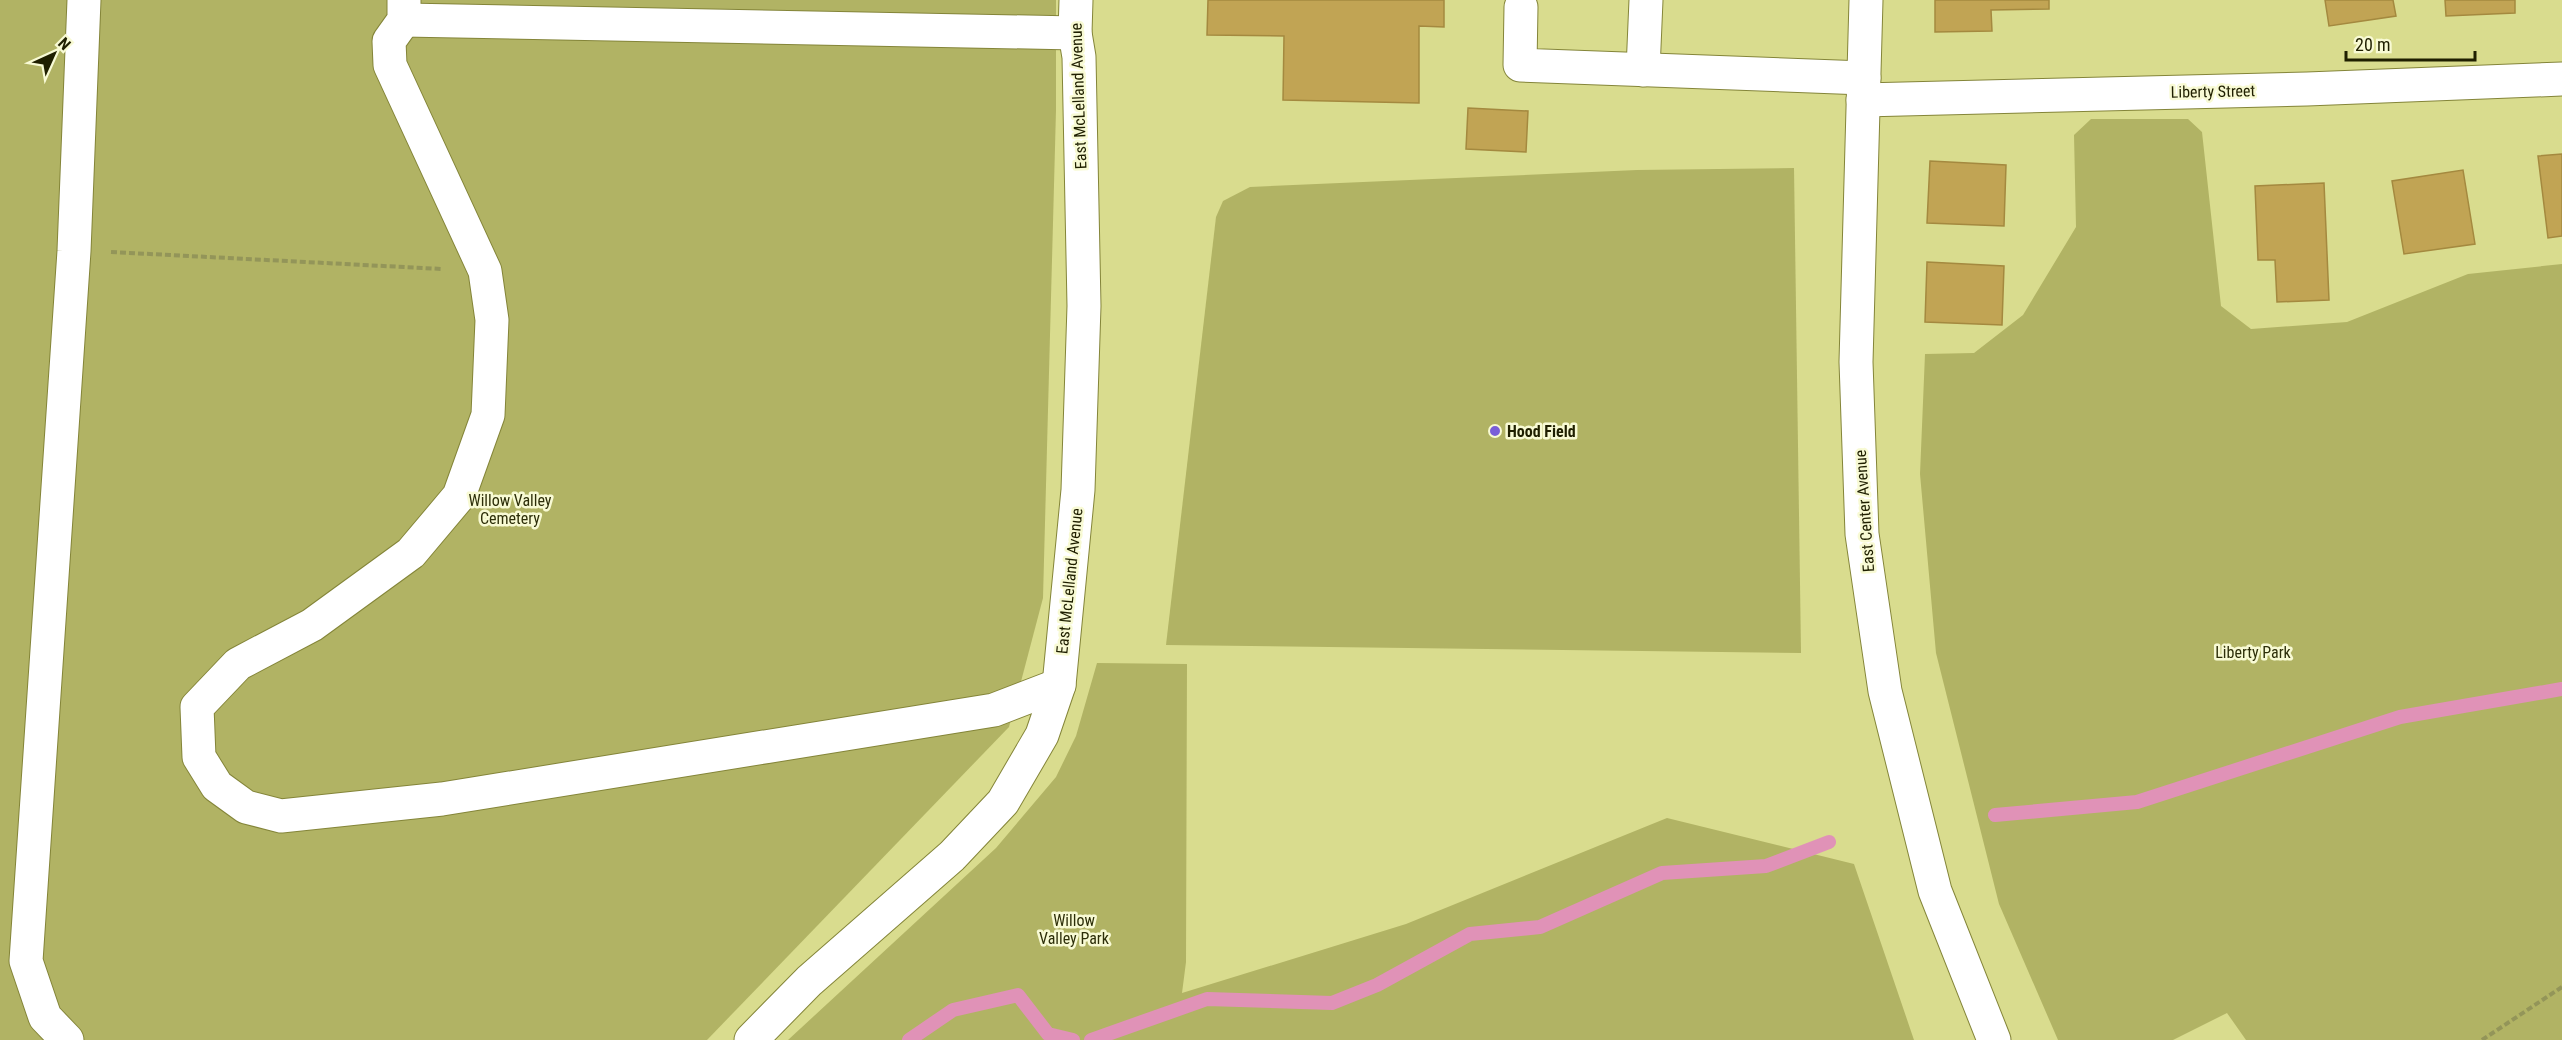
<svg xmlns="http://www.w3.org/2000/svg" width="2562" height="1040" viewBox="0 0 2562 1040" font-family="'Roboto Condensed',sans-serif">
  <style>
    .green { fill: #b1b364 }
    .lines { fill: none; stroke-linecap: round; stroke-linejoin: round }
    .stream { stroke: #e092b7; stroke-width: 14 }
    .building { fill: #c1a454; stroke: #a4893f; stroke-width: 1.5 }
    .minor-casing { stroke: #848539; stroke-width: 35 }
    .path { stroke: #939559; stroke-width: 4; stroke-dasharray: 6 3; stroke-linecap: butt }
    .minor { stroke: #fff; stroke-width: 33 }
    .poi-dot { fill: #795ed8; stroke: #f8fad4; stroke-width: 2 }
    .labels { text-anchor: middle; stroke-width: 5; stroke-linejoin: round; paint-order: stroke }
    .street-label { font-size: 16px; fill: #1f1f00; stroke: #f8fad4 }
    .poi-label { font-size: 16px; font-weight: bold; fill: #1f1f00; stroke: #f8fad4; text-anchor: start }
    .park-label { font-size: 16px; fill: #2d2e09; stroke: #f8fad4 }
  </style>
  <rect width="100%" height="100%" fill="#d9dc8e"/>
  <g class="green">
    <path d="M0 0H1056V110L1043 598 1009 727 707 1040H0Z"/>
    <path d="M2091 119H2188L2202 132 2221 306 2251 329 2347 322 2468 274 2562 264V1040H2246L2227 1013 2173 1040H2058L1999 904 1936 653 1920 474 1925 354 1974 353 2023 315 2076 227 2074 135Z"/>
    <path d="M1794 168 1801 653 1166 645 1216 217 1223 201 1250 187 1637 170Z"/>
    <path d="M1097 663 1187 664 1186 962 1182 993 1406 924 1667 818 1854 864 1914 1040H788L996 848 1056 777 1076 736Z"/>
  </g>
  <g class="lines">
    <g class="stream">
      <path d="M1995 815 2137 802 2400 717 2562 689"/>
      <path d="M909 1040 953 1010 1018 995 1048 1034 1073 1040"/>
      <path d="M1091 1040 1207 999 1332 1003 1377 985 1470 934 1540 927 1662 873 1766 866 1829 842"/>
    </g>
  </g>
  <g class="building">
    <path d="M1208 0H1444V27L1419 26V103L1283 100 1284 36 1207 35Z"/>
    <path d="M1935 0H2049V9L1991 10 1992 31 1935 32Z"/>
    <path d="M2325 0H2393L2396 16 2329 26Z"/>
    <path d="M2445 0H2515V13L2446 16Z"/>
    <path d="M1468 108 1528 111 1526 152 1466 149Z"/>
    <path d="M2562 154V236L2548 238 2538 156Z"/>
    <path d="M1930 161 2006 165 2004 226 1927 223Z"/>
    <path d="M2463 170 2475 244 2404 254 2392 181Z"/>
    <path d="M2324 183 2329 300 2277 302 2275 260H2258L2255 186Z"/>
    <path d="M1927 262 2004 266 2002 325 1925 322Z"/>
  </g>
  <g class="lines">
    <g class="minor-casing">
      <g id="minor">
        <path d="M404 0V20L389 41 390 65 485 271 492 320 488 415 459 496 411 553 312 625 238 664 197 707 199 757 217 786 246 807 281 816 442 799 994 710 1059 685"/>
        <path d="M1866 0 1856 362 1862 534 1885 691 1935 891 1994 1040"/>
        <path d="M1521 7 1520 65 1864 78"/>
        <path d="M404 20 1075 33"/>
        <path d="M1643 70 1646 0"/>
        <path d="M1863 100 2307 89 2562 79"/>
        <path d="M67 1040 45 1017 26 961 74 251 84 0"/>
        <path d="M751 1040 809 981 952 856 1003 802 1042 735 1059 685 1078 490 1084 306 1079 57 1075 33 1076 0"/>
      </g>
    </g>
    <g class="path">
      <path d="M111 252 442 269"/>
      <path d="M2482 1040 2562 987"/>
    </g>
    <use href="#minor" class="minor"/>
  </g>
  <circle class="poi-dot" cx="1495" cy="431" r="6"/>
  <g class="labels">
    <g class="street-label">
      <text transform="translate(2213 91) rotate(-1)" y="6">Liberty Street</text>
      <text transform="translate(1078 96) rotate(-92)" y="6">East McLelland Avenue</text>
      <text transform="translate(1864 511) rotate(-94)" y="6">East Center Avenue</text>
      <text transform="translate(1069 581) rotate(-84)" y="6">East McLelland Avenue</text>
    </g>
    <g class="poi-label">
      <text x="1507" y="437">Hood Field</text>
    </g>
    <g class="park-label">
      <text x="510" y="506">Willow Valley<tspan x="510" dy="18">Cemetery</tspan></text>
      <text x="2253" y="658">Liberty Park</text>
      <text x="1074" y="926">Willow<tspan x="1074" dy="18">Valley Park</tspan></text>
    </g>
  </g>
  <g transform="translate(54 54) rotate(45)" stroke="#f8fad4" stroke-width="4.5" paint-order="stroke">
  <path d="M0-4.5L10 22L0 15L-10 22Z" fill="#1f1f00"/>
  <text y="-9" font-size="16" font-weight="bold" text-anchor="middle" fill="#1f1f00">N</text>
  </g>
  <path d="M2346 51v9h129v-9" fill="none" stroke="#1f1f00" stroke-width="3"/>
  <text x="2355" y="51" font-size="18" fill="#1f1f00" stroke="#f8fad4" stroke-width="4.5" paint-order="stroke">20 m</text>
</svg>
